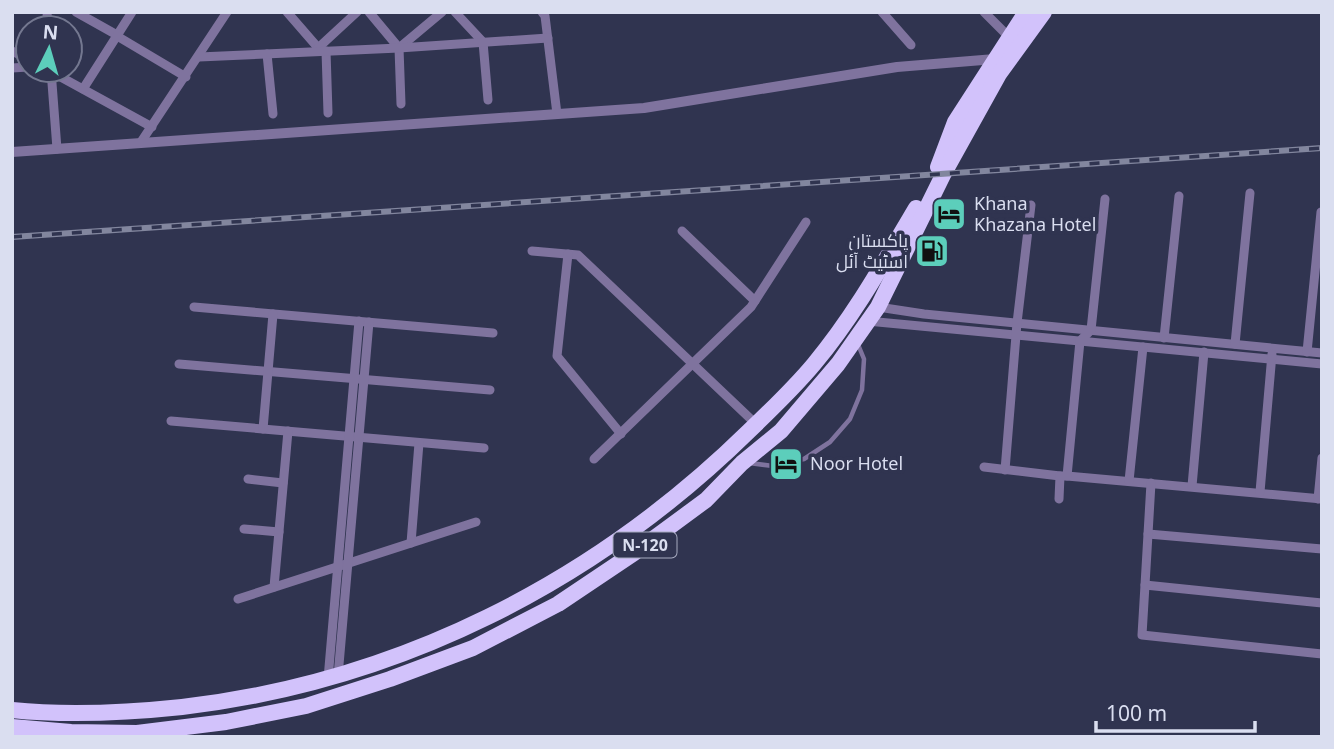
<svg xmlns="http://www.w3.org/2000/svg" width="1334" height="749" viewBox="0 0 1334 749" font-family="'Noto Sans',Cairo,sans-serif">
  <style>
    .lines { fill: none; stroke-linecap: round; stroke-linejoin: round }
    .service { stroke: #7f739e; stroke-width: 4.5 }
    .minor { stroke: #7f739e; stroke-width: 9 }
    .tertiary { stroke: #7f739e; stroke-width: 10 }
    .trunk { stroke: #d2c2fb; stroke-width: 16 }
    .rail-casing { stroke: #82869e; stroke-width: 6 }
    .rail { stroke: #303450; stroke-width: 3.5; stroke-dasharray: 10; stroke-linecap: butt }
    .labels { text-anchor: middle; stroke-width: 7; stroke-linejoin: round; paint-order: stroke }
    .shield { fill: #303450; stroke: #a7abc0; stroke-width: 2 }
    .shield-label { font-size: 16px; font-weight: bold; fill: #dadef0 }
    .poi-label { font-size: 18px; fill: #dadef0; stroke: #303450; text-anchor: start }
  </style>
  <rect width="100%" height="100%" fill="#303450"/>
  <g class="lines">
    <path class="service" d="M749 463 773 466 804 459 830 442 850 419 862 390 864 359 857 342"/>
    <g class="minor">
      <path d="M47 12 48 28"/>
      <path d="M76 12 117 35"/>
      <path d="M287 12 320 50"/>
      <path d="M369 12 399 48 401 104"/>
      <path d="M455 12 483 42 488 100"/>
      <path d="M542 12 545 16 557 114"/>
      <path d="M882 12 911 45"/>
      <path d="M984 12 1009 37"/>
      <path d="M117 36 186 77"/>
      <path d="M318 48 357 12"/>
      <path d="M399 48 442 12"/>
      <path d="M12 51 28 59"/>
      <path d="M326 51 328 113"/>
      <path d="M267 54 273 114"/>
      <path d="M199 57 399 48 548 38"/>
      <path d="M12 68 28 67"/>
      <path d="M48 70 152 127"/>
      <path d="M51 70 57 149"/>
      <path d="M83 89 132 12"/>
      <path d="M141 142 227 12"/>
      <path d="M682 231 755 301"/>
      <path d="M532 251 578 255 756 424"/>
      <path d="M568 254 557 356 621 434"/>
      <path d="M194 307 493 333"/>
      <path d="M878 307 924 314 1322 353"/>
      <path d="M867 321 1322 364"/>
      <path d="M1164 338 1179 196"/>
      <path d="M1235 344 1250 193"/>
      <path d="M1307 352 1321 212"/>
      <path d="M179 364 490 390"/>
      <path d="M171 421 484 448"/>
      <path d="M263 429 273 314"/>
      <path d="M594 459 751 307 806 222"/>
      <path d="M984 467 1060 476"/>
      <path d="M1005 470 1017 323 1031 205"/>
      <path d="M1067 476 1322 499"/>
      <path d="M248 479 283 483"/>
      <path d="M1129 481 1143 347"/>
      <path d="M1192 486 1204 352"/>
      <path d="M1260 492 1272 354"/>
      <path d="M1059 499 1060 476H1067L1080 341 1091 330 1105 199"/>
      <path d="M1318 499 1322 458"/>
      <path d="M244 529 279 532"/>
      <path d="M1148 534 1322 549"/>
      <path d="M411 543 419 443"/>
      <path d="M1145 585 1151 483"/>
      <path d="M274 587 288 431"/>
      <path d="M238 599 476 522"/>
      <path d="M1322 603 1145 585 1142 635 1322 654"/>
      <path d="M338 676 369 322"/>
      <path d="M328 679 359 321"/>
    </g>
    <path class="tertiary" d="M12 152 644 108 897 67 995 59"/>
    <g class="trunk">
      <path d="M938 167 955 122 1026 12"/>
      <path d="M12 710C69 716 125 713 182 707 398 682 594 583 749 431 771 410 794 388 814 364 854 316 884 262 916 208"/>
      <path d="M12 727 71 732 137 733 226 722 306 706 390 679 473 648 558 604 634 553 706 500 742 463 781 431 838 364 878 307 944 173 999 74 1044 12"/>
    </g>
    <g class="rail-casing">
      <path id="rail" d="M12 237 1322 148"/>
    </g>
    <use href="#rail" class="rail"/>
  </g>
  <defs>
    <g id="hotel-square" transform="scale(1.75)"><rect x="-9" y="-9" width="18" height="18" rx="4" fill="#5ccebb" stroke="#303450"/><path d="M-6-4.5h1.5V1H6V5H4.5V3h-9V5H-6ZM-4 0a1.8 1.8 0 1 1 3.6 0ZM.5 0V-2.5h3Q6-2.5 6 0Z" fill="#111"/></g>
    <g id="fuel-square" transform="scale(1.75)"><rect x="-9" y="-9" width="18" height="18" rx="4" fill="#5ccebb" stroke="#303450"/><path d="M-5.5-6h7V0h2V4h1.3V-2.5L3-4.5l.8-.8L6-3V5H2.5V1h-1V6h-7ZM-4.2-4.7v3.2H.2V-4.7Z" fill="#111"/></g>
  </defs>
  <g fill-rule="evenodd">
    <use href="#hotel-square" x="949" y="214"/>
    <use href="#fuel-square" x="932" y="251"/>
    <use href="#hotel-square" x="786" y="464"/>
  </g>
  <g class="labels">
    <rect class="shield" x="613.5" y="532.5" width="63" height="25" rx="5"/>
    <g class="shield-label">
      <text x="645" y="551">N-120</text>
    </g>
    <g class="poi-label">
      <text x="974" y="210">Khana<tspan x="974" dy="21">Khazana Hotel</tspan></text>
      <text x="908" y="247" text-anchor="end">پاکستان<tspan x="908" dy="21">اسٹیٹ آئل</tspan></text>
      <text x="810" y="470">Noor Hotel</text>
    </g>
  </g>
  <rect width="1334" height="749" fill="none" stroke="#dadef0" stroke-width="28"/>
  <g transform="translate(49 49) rotate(5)"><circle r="33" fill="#303450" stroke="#747890" stroke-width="2"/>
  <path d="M0-5L12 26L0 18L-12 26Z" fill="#5ccebb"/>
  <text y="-10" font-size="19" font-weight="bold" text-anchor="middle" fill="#dadef0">N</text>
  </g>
  <path d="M1096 721v10h159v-10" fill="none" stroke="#dadef0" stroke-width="3.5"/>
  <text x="1106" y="721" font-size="21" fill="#dadef0" stroke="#303450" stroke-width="5" paint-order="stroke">100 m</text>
</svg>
